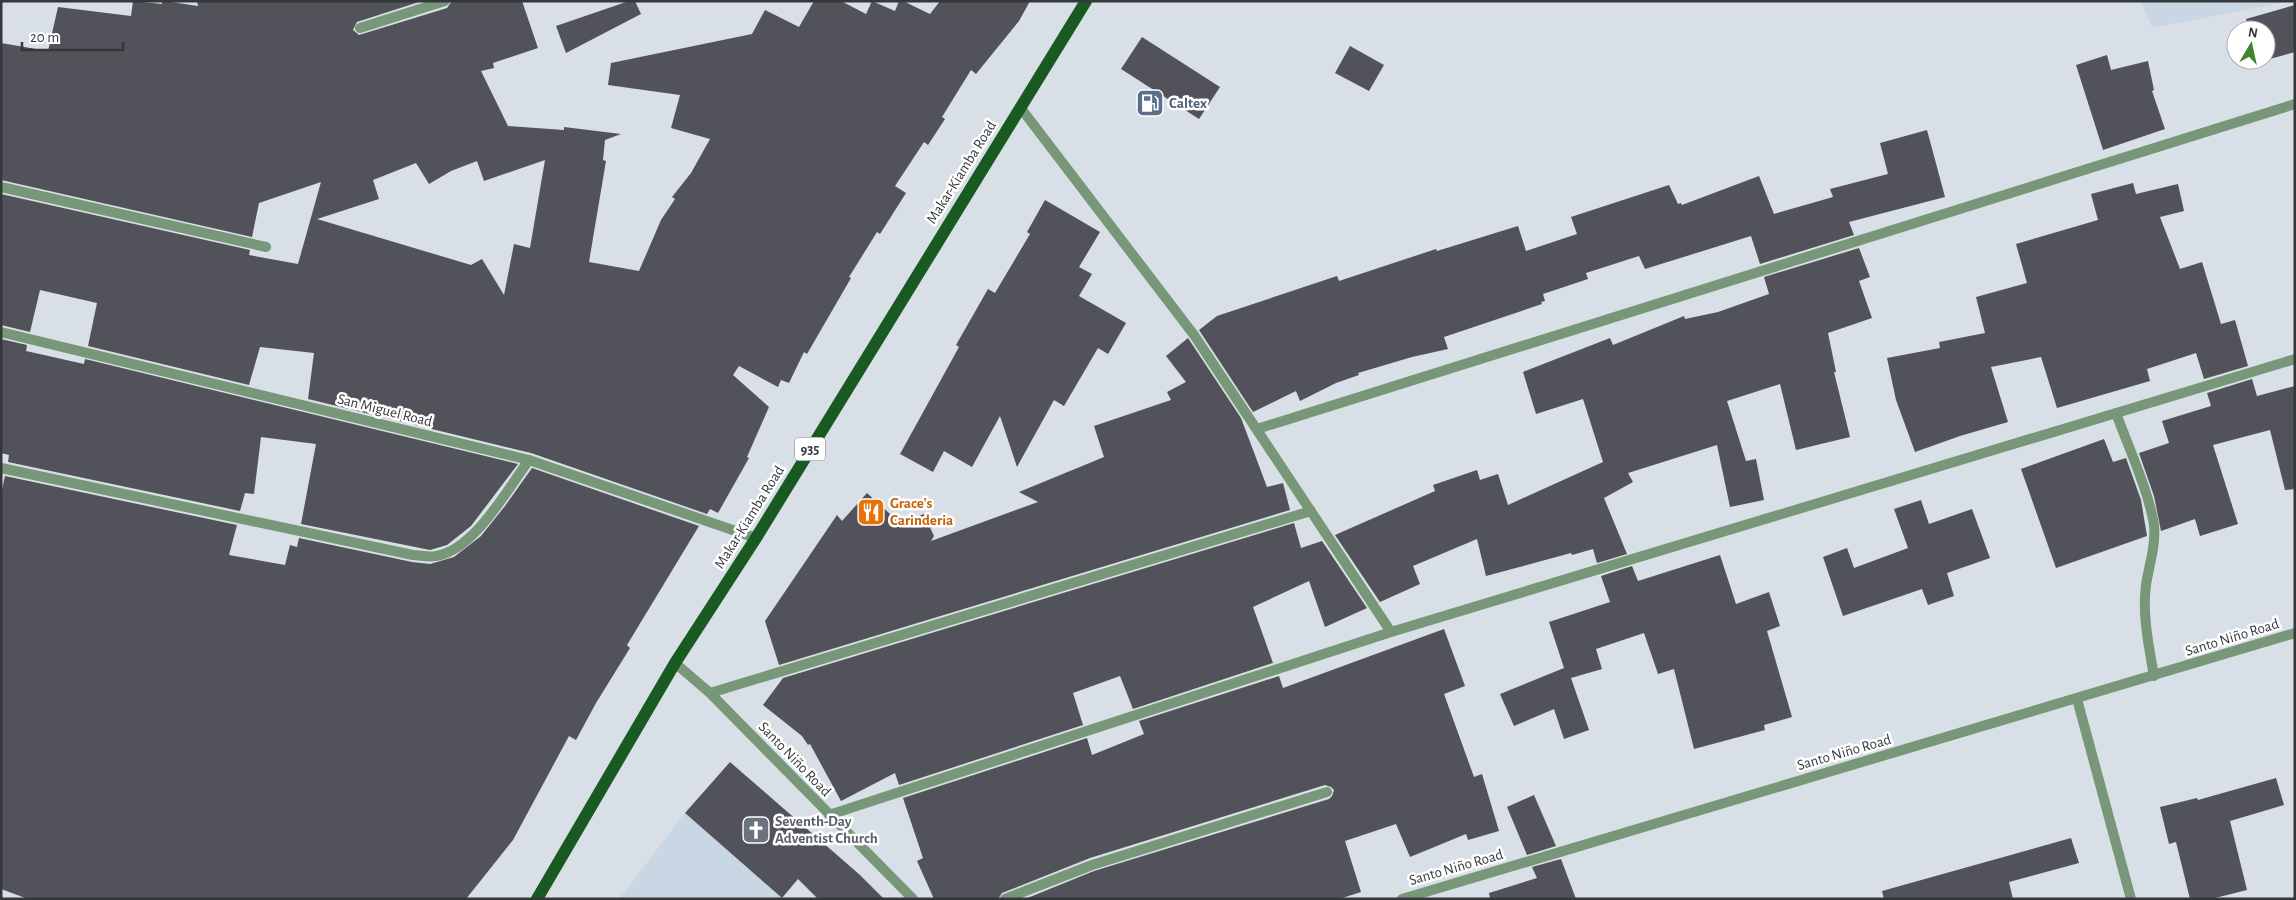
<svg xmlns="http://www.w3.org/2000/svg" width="2296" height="900" viewBox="0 0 2296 900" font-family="'Alegreya Sans',sans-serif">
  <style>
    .built { fill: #c9d6e3 }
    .building { fill: #52525a; fill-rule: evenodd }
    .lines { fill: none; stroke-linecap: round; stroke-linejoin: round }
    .street { stroke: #779778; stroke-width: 10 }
    .primary { stroke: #195a22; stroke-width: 12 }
    .labels { text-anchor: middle; stroke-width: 5; stroke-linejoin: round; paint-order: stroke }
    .shield { fill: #fff; stroke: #727476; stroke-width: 1 }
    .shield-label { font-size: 14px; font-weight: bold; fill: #35383b }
    .service-label { font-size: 15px; font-weight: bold; fill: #4e5e75; stroke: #fff; text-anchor: start }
    .street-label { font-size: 15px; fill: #35383b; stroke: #fff }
    .food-label { font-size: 15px; font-weight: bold; fill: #c56008; stroke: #fff; text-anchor: start }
    .worship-label { font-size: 15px; font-weight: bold; fill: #5b616d; stroke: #fff; text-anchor: start }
  </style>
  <rect width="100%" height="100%" fill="#d8dfe6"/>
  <g class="built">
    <path d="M2141 1H2291L2152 28Z"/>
    <path d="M685 813 783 899H619Z"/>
  </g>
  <g class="building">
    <path d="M133 1 162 4V1H165L198 6 197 1H422L357 22 353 30 359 35 447 8 452 1H522L538 48 493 63 494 68 481 71 508 126 564 130V127L621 134 605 140 603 160 606 161 589 262 639 271 661 220 675 199 672 197 691 173 710 139 671 128 680 95 608 85 611 63 752 34 765 10 799 27 814 1H841L866 14 872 1 895 11 899 1H903L930 14 940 1H1030L1019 21 976 74 971 70 942 117 945 119 928 145 924 142 895 186 906 193 880 234 877 232 849 277 851 278 807 354 804 352 789 383 781 380 778 387 739 366 733 375 769 407 747 457 749 458 718 513 710 509 707 514 531 453 308 399 314 353 260 347 249 385 88 346 97 303 40 290 30 332 1 325V194L250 250 249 255 298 264 321 182 259 203 252 237 1 180V43L48 51 58 7 131 16ZM545 160 530 248 514 244 504 295 482 259 471 265 317 219 379 199 373 180 416 163 429 184 451 171 477 161 484 181Z"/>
    <path d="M629 1H635L641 14 566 53 556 26Z"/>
    <path d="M2295 5V52L2266 60V30H2249L2246 19Z"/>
    <path d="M1142 37 1220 87 1199 119 1121 69Z"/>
    <path d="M1350 46 1384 65 1369 91 1335 73Z"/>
    <path d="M2107 55 2111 70 2148 61 2154 90 2152 91 2165 129 2103 150 2076 65Z"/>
    <path d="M1927 130 1945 197 1849 222 1854 235 1760 264 1751 236 1645 269 1639 256 1586 273 1588 279 1543 294 1545 301 1541 302 1542 304 1444 337 1448 349 1412 357 1358 373 1359 375 1336 383 1300 401 1296 391 1253 412 1199 330 1217 316 1337 276 1339 281 1436 249 1437 251 1518 226 1526 251 1577 234 1571 217 1669 185 1678 204 1681 203 1682 205 1759 176 1774 214 1833 197 1830 189 1888 174 1880 143Z"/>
    <path d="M2133 183 2136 194 2178 184 2184 211 2160 217 2180 269 2202 262 2221 324 2235 320 2248 366 2204 379 2196 353 2147 369 2150 381 2057 408 2041 357 1991 367 2008 422 1960 436 1915 452 1896 400 1887 358 1940 348 1939 342 1985 333 1976 297 2027 283 2016 244 2098 220 2091 194Z"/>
    <path d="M1045 200 1100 232 1079 267 1092 274 1079 296 1126 323 1108 354 1098 348 1064 406 1054 400 1017 467 1000 416 972 467 944 451 933 472 900 454 959 347 956 345 988 289 995 293 1030 234 1027 232Z"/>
    <path d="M1859 248 1870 277 1859 281 1872 318 1828 333 1836 372H1834L1850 437 1796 450 1780 384 1727 401 1746 461 1756 459 1764 500 1730 507 1717 445 1628 473 1633 482 1604 498 1627 554 1597 563 1593 549 1572 555 1571 553 1486 576 1477 539 1413 566 1420 584 1380 602 1335 535 1435 491 1433 485 1477 470 1480 480 1498 474 1508 505 1603 462 1583 399 1536 414 1523 372 1610 338 1613 345 1684 316 1685 319 1718 312 1769 294 1764 277Z"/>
    <path d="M1188 338 1241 418 1267 487 1283 483 1290 510 779 665 765 621 837 515 842 521 867 493 900 523 924 514 934 536 931 541 1038 502 1019 492 1104 457 1094 426 1171 400 1167 392 1186 382 1166 356Z"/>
    <path d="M1 339 27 345 26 351 84 364 85 359 518 464 471 526 447 545 430 550 301 524 316 444 261 437 254 494 245 493 240 511 8 462 9 455 1 453Z"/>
    <path d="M2252 379 2257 396 2295 386V489L2285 490 2270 430 2213 445 2238 524 2200 536 2195 519 2161 531 2154 496 2139 453 2169 443 2162 421 2211 406 2207 393Z"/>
    <path d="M2104 439 2113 462 2126 458 2141 500 2147 536 2056 568 2021 469Z"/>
    <path d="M532 468 699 526 627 645 630 648 596 703 576 740 569 736 513 840 466 899H28L1 889V494L5 476 237 525 229 555 285 565 290 545 297 547 299 538 412 562 430 564 454 557 481 536 505 506Z"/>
    <path d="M1921 500 1929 524 1972 509 1990 558 1947 573 1954 596 1928 605 1922 589 1843 616 1823 557 1847 548 1854 568 1908 548 1894 509Z"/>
    <path d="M1294 523 1301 548 1322 541 1367 608 1325 627 1309 581 1253 607 1273 663 1133 709 1120 676 1073 693 1083 725 899 785 895 773 841 801 810 744 808 745 802 736 763 705 783 678Z"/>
    <path d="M1720 555 1736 604 1769 592 1780 626 1767 631 1792 717 1764 725 1765 730 1694 749 1674 669 1658 674 1644 633 1596 649 1602 669 1571 678 1589 730 1564 739 1554 709 1514 726 1500 694 1564 668 1549 622 1610 602 1601 576 1632 566 1638 581Z"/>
    <path d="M1444 629 1465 686 1444 694 1474 777 1482 774 1499 831 1468 840 1466 834 1410 857 1396 824 1345 841 1361 892 1339 899H1025L1094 871 1329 799 1332 796 1334 790 1331 787 1325 785 1090 858 1002 893 998 899H934L917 861 923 858 903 798 1087 738 1092 755 1144 734 1139 721 1279 676 1283 688Z"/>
    <path d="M730 762 860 875 884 899H818L798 879 782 898 685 813Z"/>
    <path d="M2276 778 2284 805 2230 821 2247 890 2211 899H2190L2176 842 2169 844 2160 807 2197 798 2198 800Z"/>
    <path d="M1534 795 1556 846 1527 855 1507 807Z"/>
    <path d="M2071 838 2079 863 2009 882 2013 899H1884L1882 891Z"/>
    <path d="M1561 859 1576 899H1490L1489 893 1537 878 1532 867Z"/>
  </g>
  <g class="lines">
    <g class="street">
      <path d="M360 28 445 1"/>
      <path d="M1020 107 1194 335 1391 632 2295 359"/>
      <path d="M1 187 266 247"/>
      <path d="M1 332 529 460 756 538"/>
      <path d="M2116 413C2128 446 2149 492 2154 525 2156 546 2149 565 2146 585 2142 615 2149 647 2154 676"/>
      <path d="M1257 429 2295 104"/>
      <path d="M1 468 413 555C420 555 429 558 436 556 474 550 507 490 529 460"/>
      <path d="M675 663 710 693 913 899"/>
      <path d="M710 693 1311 511"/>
      <path d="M2077 699 2131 899"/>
      <path d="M829 815 1391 632"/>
      <path d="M1005 899 1092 865 1327 792"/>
      <path d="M1402 899 2295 633"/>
    </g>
    <path class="primary" d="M537 899 675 663 756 538 1086 1"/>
  </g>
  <defs>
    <g id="fuel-square" transform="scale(1.4375)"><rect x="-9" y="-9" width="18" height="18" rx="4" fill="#5c6f8a" stroke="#fff"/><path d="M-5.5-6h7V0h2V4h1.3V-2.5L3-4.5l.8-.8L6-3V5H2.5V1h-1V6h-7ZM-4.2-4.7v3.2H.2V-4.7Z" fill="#fff"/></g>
    <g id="restaurant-square" transform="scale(1.4375)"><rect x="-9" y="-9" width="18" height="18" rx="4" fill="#e8710a" stroke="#fff"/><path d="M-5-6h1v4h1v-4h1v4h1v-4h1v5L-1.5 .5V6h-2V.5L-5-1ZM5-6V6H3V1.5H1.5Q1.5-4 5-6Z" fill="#fff"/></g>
    <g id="church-square" transform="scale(1.4375)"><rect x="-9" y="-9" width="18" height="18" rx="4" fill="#6b7280" stroke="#fff"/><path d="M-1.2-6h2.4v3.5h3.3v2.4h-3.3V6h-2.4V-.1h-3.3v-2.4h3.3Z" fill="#fff"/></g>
  </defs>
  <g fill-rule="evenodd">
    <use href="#fuel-square" x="1150" y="103"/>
    <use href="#restaurant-square" x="871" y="512"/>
    <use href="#church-square" x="756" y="830"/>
  </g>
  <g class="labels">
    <rect class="shield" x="795" y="437.5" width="30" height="23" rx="4"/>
    <g class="shield-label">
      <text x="810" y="454">935</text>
    </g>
    <g class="service-label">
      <text x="1169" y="108">Caltex</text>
    </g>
    <g class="street-label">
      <text transform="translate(961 172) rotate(-58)" y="5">Makar-Kiamba Road</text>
      <text transform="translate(385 410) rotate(14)" y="5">San Miguel Road</text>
      <text transform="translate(749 517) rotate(-58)" y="5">Makar-Kiamba Road</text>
      <text transform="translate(2232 637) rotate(-17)" y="5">Santo Niño Road</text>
      <text transform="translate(1844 752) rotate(-16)" y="5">Santo Niño Road</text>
      <text transform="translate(795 759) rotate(46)" y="5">Santo Niño Road</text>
      <text transform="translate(1456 867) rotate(-16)" y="5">Santo Niño Road</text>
    </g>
    <g class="food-label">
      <text x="890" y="508">Grace's<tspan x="890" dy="17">Carinderia</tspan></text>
    </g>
    <g class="worship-label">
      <text x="775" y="826">Seventh-Day<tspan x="775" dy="17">Adventist Church</tspan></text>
    </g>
  </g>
  <rect width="2296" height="900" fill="none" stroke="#35383b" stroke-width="5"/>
  <g transform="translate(2251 45) rotate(9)"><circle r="24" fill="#ffffff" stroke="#aeafb1"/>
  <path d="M0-4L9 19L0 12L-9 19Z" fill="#40852a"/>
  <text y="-8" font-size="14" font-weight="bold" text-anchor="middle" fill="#35383b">N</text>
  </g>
  <path d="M22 42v8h101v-8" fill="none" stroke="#35383b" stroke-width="2.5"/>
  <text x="30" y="42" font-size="15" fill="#35383b" stroke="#ffffff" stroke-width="4" paint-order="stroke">20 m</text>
</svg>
